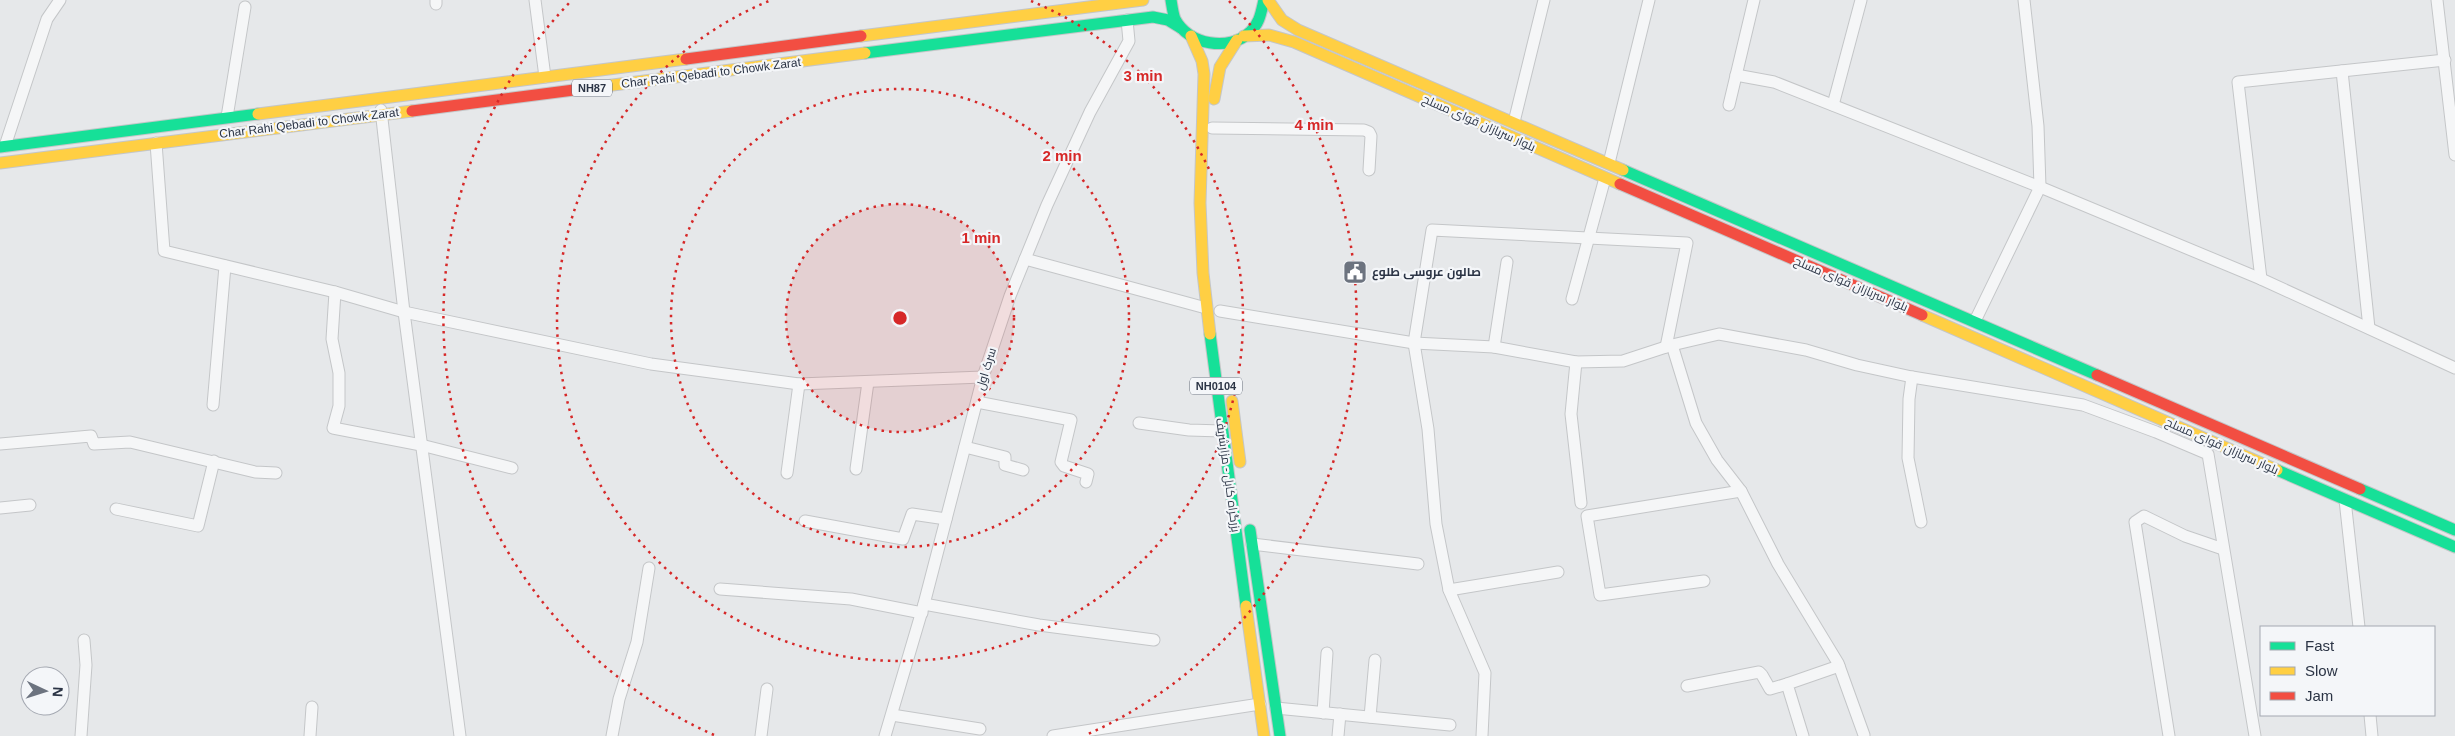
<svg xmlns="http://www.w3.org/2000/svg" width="2455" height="736" viewBox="0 0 2455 736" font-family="Arial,Cairo,sans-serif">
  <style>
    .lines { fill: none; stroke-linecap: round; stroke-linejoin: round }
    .street-casing { stroke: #c4c6c8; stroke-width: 13 }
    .fast-casing { stroke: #c4c6c8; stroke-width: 13 }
    .slow-casing { stroke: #c4c6c8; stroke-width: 13 }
    .jam-casing { stroke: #c4c6c8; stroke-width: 13 }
    .street { stroke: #f5f6f7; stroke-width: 11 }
    .fast { stroke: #16e098; stroke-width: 11 }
    .slow { stroke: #ffcf43; stroke-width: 11 }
    .jam { stroke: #f24e42; stroke-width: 11 }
    .ring { fill: none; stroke: #d62828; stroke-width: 2.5; stroke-dasharray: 2.5 5 }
    .labels { text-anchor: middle; stroke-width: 4.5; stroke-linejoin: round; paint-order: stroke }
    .shield { fill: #f4f6f9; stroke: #676e7b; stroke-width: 1 }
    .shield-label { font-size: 11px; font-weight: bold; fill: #2b3445 }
    .street-label { font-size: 12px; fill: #2b3445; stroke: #f4f6f9 }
    .poi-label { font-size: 12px; font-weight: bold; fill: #2b3445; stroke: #f4f6f9; text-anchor: start }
    .centre { fill: #d62828; stroke: #f4f6f9; stroke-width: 2.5 }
    .ring-label { font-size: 15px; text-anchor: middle; font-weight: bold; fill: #d62828; stroke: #f4f6f9; stroke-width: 4.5; stroke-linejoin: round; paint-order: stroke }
  </style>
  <rect width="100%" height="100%" fill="#e6e8ea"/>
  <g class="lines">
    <g class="street-casing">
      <g id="street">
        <path d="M436 0V4"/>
        <path d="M535 0 545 77"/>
        <path d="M2437 0 2455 155"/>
        <path d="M2342 71 2369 328"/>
        <path d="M1736 75 1774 82 2040 187 2261 279 2455 368"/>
        <path d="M1729 105 1754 0"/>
        <path d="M1833 105 1861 0"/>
        <path d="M381 110 404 312 460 736"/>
        <path d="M227 117 245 7"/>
        <path d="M1514 122 1544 0"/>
        <path d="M1212 128 1364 130 1369 132 1371 136 1369 170"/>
        <path d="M156 143 164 251 335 292 404 312 651 364 799 384 983 377"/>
        <path d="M5 146 47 19 60 0"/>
        <path d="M1609 163 1649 0"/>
        <path d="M1025 259 1206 308"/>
        <path d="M2261 279 2238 82 2445 60"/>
        <path d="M335 292 332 339 339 373V406L333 428 421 445 512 468"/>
        <path d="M1572 299 1605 178"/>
        <path d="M1220 311 1414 343 1494 347 1576 362 1623 361 1672 345 1719 334 1806 350 1857 365 1912 377 2083 405 2156 432 2208 454 2255 736"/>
        <path d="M1975 321 2040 187 2038 126 2024 0"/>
        <path d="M1672 345 1696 423 1717 460 1741 491 1778 564 1838 663 1864 735"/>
        <path d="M1494 347 1507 262"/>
        <path d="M1576 362 1571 414 1581 503"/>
        <path d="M1912 377 1909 399 1908 458 1921 522"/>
        <path d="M977 402 1071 420 1061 462 1064 466 1088 474 1086 482"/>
        <path d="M213 405 225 266"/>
        <path d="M1139 423 1189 430 1222 431"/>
        <path d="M0 444 91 436 94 444 130 442 255 472 276 473"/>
        <path d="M965 447 1005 457V465L1023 470"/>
        <path d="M856 469 868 382"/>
        <path d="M787 473 799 384"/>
        <path d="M2345 500 2359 627"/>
        <path d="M0 508 30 505"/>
        <path d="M116 509 198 526 214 461"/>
        <path d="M805 521 903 539 912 514 946 519"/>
        <path d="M1252 544 1418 564"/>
        <path d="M1704 581 1600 595 1587 516 1741 491"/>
        <path d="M720 589 851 599 922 613"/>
        <path d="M1449 590 1558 572"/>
        <path d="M924 604 1039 625 1154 640"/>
        <path d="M1687 686 1759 672 1762 675 1770 689 1787 684"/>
        <path d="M1276 708 1450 725"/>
        <path d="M1323 713 1327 653"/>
        <path d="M892 715 980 729"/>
        <path d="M2370 715 2372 736"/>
        <path d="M1370 717 1375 660"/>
        <path d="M81 736 86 665 84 640"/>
        <path d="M310 736 312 707"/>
        <path d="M612 736 619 699 637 642 649 568"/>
        <path d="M761 736 767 689"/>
        <path d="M885 736 924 604 983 377 1010 296 1047 205 1090 112 1129 41 1127 20"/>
        <path d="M1053 736 1260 704"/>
        <path d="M1338 736 1340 714"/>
        <path d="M1482 736 1485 673 1449 590 1436 524 1428 429 1414 343 1432 230 1687 243 1666 347"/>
        <path d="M1803 736 1787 684 1839 666"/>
        <path d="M2169 736 2135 522 2144 516 2185 536 2223 549"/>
      </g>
    </g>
    <g class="fast-casing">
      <g id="fast">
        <path d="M1171 0C1172 6 1173 14 1175 19 1188 45 1230 52 1250 32 1260 23 1261 12 1264 0"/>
        <path d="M865 53 1153 17 1168 20 1181 28"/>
        <path d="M0 147 258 114"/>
        <path d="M1623 170 2097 375"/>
        <path d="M1210 334 1246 606"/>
        <path d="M2277 470 2455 547"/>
        <path d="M2360 489 2455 530"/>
        <path d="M1250 530 1280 736"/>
      </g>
    </g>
    <g class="slow-casing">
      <g id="slow">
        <path d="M1268 0 1282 20 1298 30 1623 170"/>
        <path d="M861 36 1143 0"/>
        <path d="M1191 36 1202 61 1204 74 1200 203 1203 273 1210 334"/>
        <path d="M1244 36 1269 35 1294 42 1620 184"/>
        <path d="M605 86 865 53"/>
        <path d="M1214 99 1220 67 1237 40"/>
        <path d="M258 114 686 59"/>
        <path d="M0 163 412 111"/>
        <path d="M1922 315 2277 470"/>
        <path d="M1232 401 1240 462"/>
        <path d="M1246 606 1264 736"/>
      </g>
    </g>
    <g class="jam-casing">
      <g id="jam">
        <path d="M686 59 861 36"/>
        <path d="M412 111 605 86"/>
        <path d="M1620 184 1922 315"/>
        <path d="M2097 375 2360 489"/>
      </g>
    </g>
    <use href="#street" class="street"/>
    <use href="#fast" class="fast"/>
    <use href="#slow" class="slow"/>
    <use href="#jam" class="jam"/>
  </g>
  <circle cx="900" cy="318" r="114" fill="#d62828" fill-opacity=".12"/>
  <g class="ring">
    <circle cx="900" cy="318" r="114"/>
    <circle cx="900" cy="318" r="229"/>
    <path d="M1031 1A343 343 0 1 1 769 1"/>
    <path d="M714 735A457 457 0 0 1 571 1M1229 1A457 457 0 0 1 1086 735"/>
  </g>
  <defs>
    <g id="civic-square" transform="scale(1.25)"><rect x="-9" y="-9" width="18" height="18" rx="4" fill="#6c737f" stroke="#f4f6f9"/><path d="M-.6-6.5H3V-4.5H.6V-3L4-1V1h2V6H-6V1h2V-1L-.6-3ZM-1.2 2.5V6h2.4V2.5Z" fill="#fff"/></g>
  </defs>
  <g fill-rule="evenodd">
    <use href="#civic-square" x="1355" y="272"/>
  </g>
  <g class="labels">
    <g class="shield">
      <rect x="572" y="79.5" width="40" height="17" rx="4"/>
      <rect x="1190" y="377.5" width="52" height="17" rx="4"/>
    </g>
    <g class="shield-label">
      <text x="592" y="92">NH87</text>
      <text x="1216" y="390">NH0104</text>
    </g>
    <g class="street-label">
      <text transform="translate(711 73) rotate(-7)" y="4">Char Rahi Qebadi to Chowk Zarat</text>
      <text transform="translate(309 123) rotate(-7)" y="4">Char Rahi Qebadi to Chowk Zarat</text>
      <text transform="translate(1479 123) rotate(24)" y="4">بلوار سربازان قوای مسلح</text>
      <text transform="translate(1851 284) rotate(23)" y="4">بلوار سربازان قوای مسلح</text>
      <text transform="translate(986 369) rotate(-73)" y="4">سرک اول</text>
      <text transform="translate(2222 446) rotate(24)" y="4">بلوار سربازان قوای مسلح</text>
      <text transform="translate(1228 475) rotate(82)" y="4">بزرگراه کابل - مزارشریف</text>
    </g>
    <g class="poi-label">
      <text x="1372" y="276">صالون عروسی طلوع</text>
    </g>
  </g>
  <circle cx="900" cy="318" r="8" class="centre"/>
  <g class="ring-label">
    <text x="1143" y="81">3 min</text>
    <text x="1314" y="130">4 min</text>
    <text x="1062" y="161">2 min</text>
    <text x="981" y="243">1 min</text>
  </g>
  <rect x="2260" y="626" width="175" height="90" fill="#f4f6f9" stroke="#a4a8b1"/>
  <rect x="2270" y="642" width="25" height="8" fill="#16e098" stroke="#a4a8b1"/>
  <text x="2305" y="651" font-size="15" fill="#2b3445">Fast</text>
  <rect x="2270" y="667" width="25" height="8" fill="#ffcf43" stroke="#a4a8b1"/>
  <text x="2305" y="676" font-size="15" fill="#2b3445">Slow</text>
  <rect x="2270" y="692" width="25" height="8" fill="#f24e42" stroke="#a4a8b1"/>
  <text x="2305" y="701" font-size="15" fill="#2b3445">Jam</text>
  <g transform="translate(45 691) rotate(94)"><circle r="24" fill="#f4f6f9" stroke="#a4a8b1"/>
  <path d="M0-4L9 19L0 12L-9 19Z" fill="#6c737f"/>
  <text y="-8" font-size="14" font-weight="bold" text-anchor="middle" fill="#2b3445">N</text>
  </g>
</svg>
